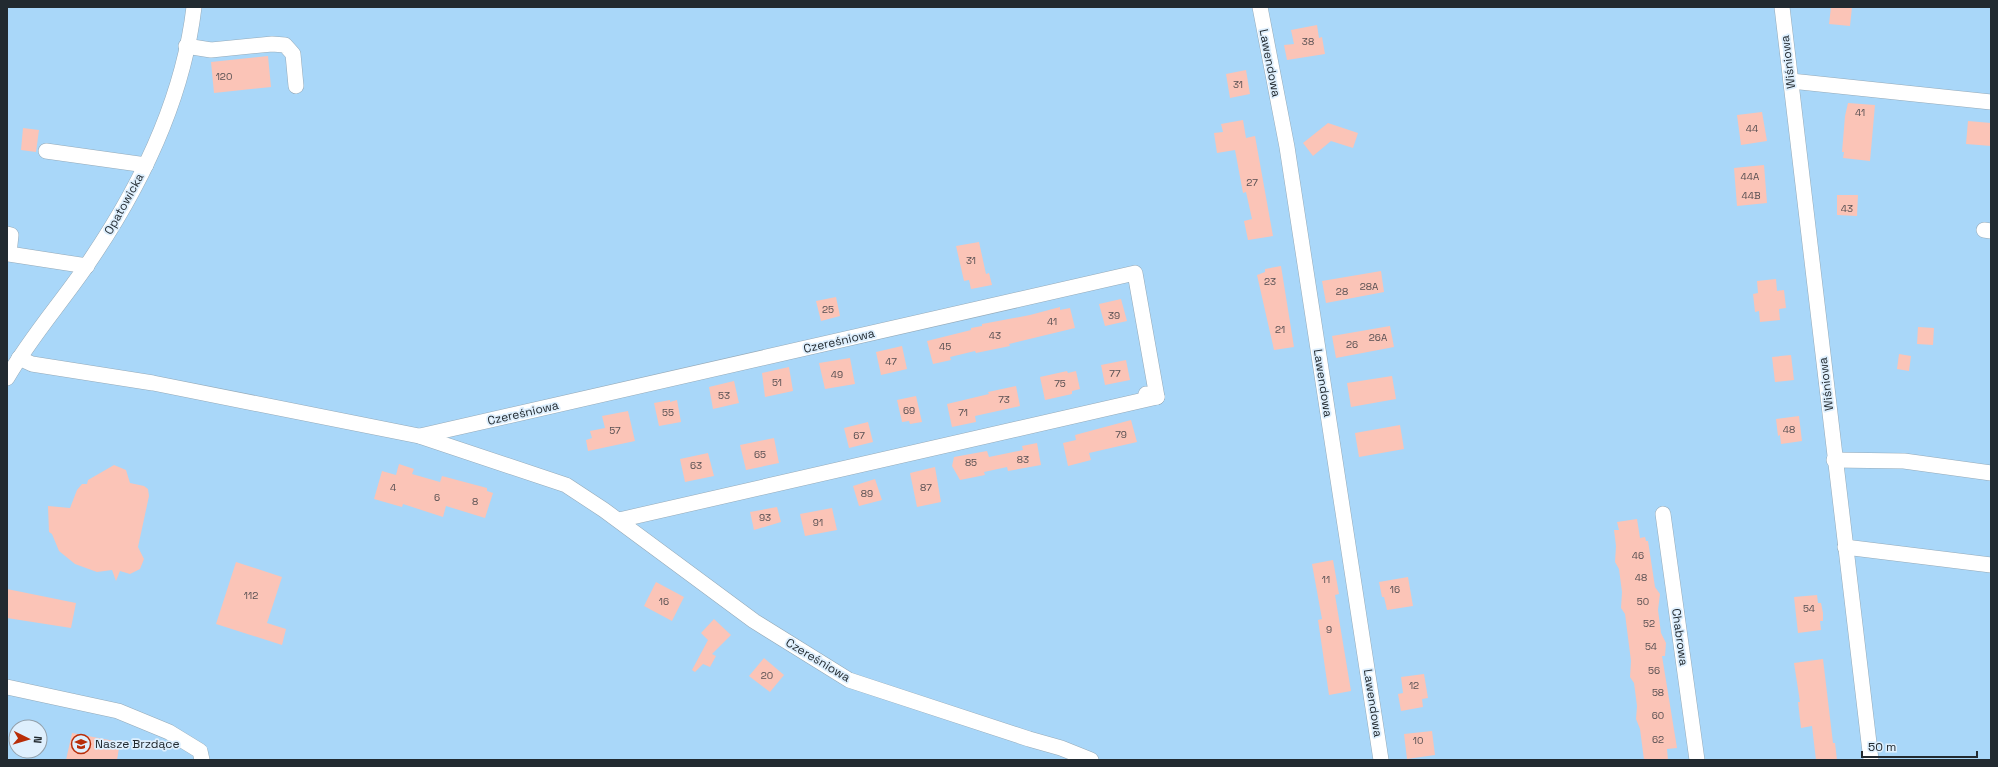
<svg xmlns="http://www.w3.org/2000/svg" width="1998" height="767" viewBox="0 0 1998 767" font-family="'Space Grotesk',sans-serif">
  <style>
    .green { fill: #a9d7f9; fill-rule: evenodd }
    .building { fill: #fbc4b7 }
    .lines { fill: none; stroke-linecap: round; stroke-linejoin: round }
    .minor-casing { stroke: #95aab9; stroke-width: 16 }
    .minor { stroke: #fff; stroke-width: 15 }
    .labels { text-anchor: middle; stroke-width: 3.5; stroke-linejoin: round; paint-order: stroke }
    .number-label { font-size: 10px; fill: #585052 }
    .street-label { font-size: 12px; fill: #222a30; stroke: #deeffd }
    .poi-label { font-size: 12px; fill: #222a30; stroke: #deeffd; text-anchor: start }
  </style>
  <rect width="100%" height="100%" fill="#deeffd"/>
  <path class="green" d="M7 7H1991V760H7ZM16 727H40V751H16Z"/>
  <g class="building">
    <path d="M1831 7H1852L1850 26 1829 24Z"/>
    <path d="M1317 25 1319 38 1322 37 1325 54 1287 60 1284 45 1294 44 1291 30Z"/>
    <path d="M268 56 271 87 214 93 211 62Z"/>
    <path d="M1246 70 1250 94 1230 98 1226 74Z"/>
    <path d="M1848 103 1875 105 1870 161 1843 158 1844 152H1842L1845 116Z"/>
    <path d="M1762 112 1767 141 1741 145 1737 115Z"/>
    <path d="M1243 120 1246 138 1255 136 1273 236 1248 240 1244 221 1252 219 1246 192 1243 193 1235 150 1217 153 1214 133 1223 132 1221 124Z"/>
    <path d="M1968 121 1991 123V146L1966 144Z"/>
    <path d="M1328 123 1358 133 1353 148 1331 141 1313 156 1303 143Z"/>
    <path d="M23 128 39 130 36 152 21 150Z"/>
    <path d="M1764 165 1767 203 1737 206 1734 168Z"/>
    <path d="M1837 195H1858L1857 216 1837 215Z"/>
    <path d="M979 242 986 274 989 273 992 285 971 289 969 280 964 281 956 246Z"/>
    <path d="M1281 266 1294 347 1274 350 1257 275 1265 272V269Z"/>
    <path d="M1381 271 1384 292 1326 303 1322 281Z"/>
    <path d="M1776 279 1777 291 1784 290 1786 308 1779 309 1780 320 1760 322 1759 311 1755 312 1753 294 1758 293 1757 281Z"/>
    <path d="M836 297 840 316 821 321 816 301Z"/>
    <path d="M1121 299 1127 321 1105 326 1099 304Z"/>
    <path d="M1060 307V310L1070 308 1075 328 1009 344 1010 346 976 353 975 351 950 357 951 360 933 364 927 341 971 330V328L982 326V324L1030 315Z"/>
    <path d="M1390 326 1394 347 1336 358 1332 336Z"/>
    <path d="M1918 327 1934 328 1933 345 1917 344Z"/>
    <path d="M902 346 907 369 881 375 876 352Z"/>
    <path d="M1899 354 1911 356 1909 371 1897 369Z"/>
    <path d="M1791 355 1794 380 1775 382 1772 357Z"/>
    <path d="M850 358 855 384 825 389 819 363Z"/>
    <path d="M1126 360 1130 380 1105 385 1101 365Z"/>
    <path d="M789 367 793 391 765 397 762 373Z"/>
    <path d="M1067 371 1068 373 1076 371 1080 389 1072 391V394L1045 400 1040 377Z"/>
    <path d="M1392 376 1396 399 1351 407 1347 383Z"/>
    <path d="M734 381 739 403 713 409 709 387Z"/>
    <path d="M1016 386 1020 406 975 416 976 422 952 427 947 404 989 394 988 392Z"/>
    <path d="M916 396 922 422 910 424 909 421 902 422 897 400Z"/>
    <path d="M670 400V402L677 400 681 422 659 426 654 403Z"/>
    <path d="M628 411 635 441 588 451 586 440 592 438 590 431 605 428 602 416Z"/>
    <path d="M1799 416 1802 441 1781 444 1780 435 1778 436 1776 419Z"/>
    <path d="M1131 420 1137 442 1089 453 1091 460 1068 466 1063 443 1076 440 1075 435Z"/>
    <path d="M868 422 873 442 849 448 844 428Z"/>
    <path d="M1400 425 1404 449 1359 457 1355 433Z"/>
    <path d="M774 438 779 463 746 470 740 445Z"/>
    <path d="M1037 443 1041 465 1008 471 1007 467 984 472 985 475 960 480 952 466 954 457 987 451 989 457 1023 450 1022 446Z"/>
    <path d="M708 453 714 476 685 482 680 459Z"/>
    <path d="M399 464 414 469 412 474 440 482 442 476 487 488V491L493 493 485 518 446 506 443 517 403 504 402 507 374 499 382 471 396 475Z"/>
    <path d="M114 465 126 470 130 483 144 486 148 489 149 496 138 547 144 559 140 569 130 574 120 571 116 581 112 570 97 572 75 564 59 551 52 534 49 532 48 506 70 508 77 490 82 484H87L88 480Z"/>
    <path d="M935 467 941 502 917 507 910 473Z"/>
    <path d="M875 479 882 500 859 506 853 486Z"/>
    <path d="M777 507 781 522 754 530 750 512Z"/>
    <path d="M832 508 837 530 805 536 800 514Z"/>
    <path d="M1637 519 1640 538 1645 537 1646 541H1648L1655 587 1660 594 1658 610 1661 633 1666 643 1665 656H1662L1677 748 1667 749 1668 760H1644L1640 729 1636 719 1637 706 1634 683 1630 677 1631 661 1625 614 1621 608 1622 592 1619 569 1615 562 1616 546 1614 530H1619L1617 522Z"/>
    <path d="M1333 560 1339 594 1335 595 1351 691 1329 695 1318 620 1322 619 1312 564Z"/>
    <path d="M236 562 282 577 267 623 286 629 282 645 216 624Z"/>
    <path d="M1408 577 1413 606 1387 610 1384 597H1382L1379 582Z"/>
    <path d="M656 582 684 597 672 621 644 606Z"/>
    <path d="M7 589 76 603 71 628 7 618Z"/>
    <path d="M1817 595 1818 603H1821L1823 613V621H1820L1821 630 1798 633 1794 597Z"/>
    <path d="M714 619 731 635 712 654 716 656 710 667 703 664 695 672 692 670 708 640 701 633Z"/>
    <path d="M764 658 784 675 770 692 749 676Z"/>
    <path d="M1823 659 1833 743H1835L1837 760H1816L1812 726 1801 728 1798 702H1800L1794 663Z"/>
    <path d="M1424 674 1428 698 1422 699 1423 707 1401 711 1398 694 1403 693 1401 677Z"/>
    <path d="M1432 731 1435 755 1407 759 1404 734Z"/>
    <path d="M72 733 120 742 117 760H66Z"/>
  </g>
  <g class="lines">
    <g class="minor-casing">
      <g id="minor">
        <path d="M1260 7 1287 147 1381 760"/>
        <path d="M1782 7 1871 760"/>
        <path d="M186 46 211 50 272 44 285 45 293 54 296 86"/>
        <path d="M1791 81 1991 102"/>
        <path d="M46 151 146 165"/>
        <path d="M1984 230 1991 231"/>
        <path d="M7 234 11 235 9 254 87 266"/>
        <path d="M19 358 32 364 153 383 419 436 566 485 604 510 754 621 849 680 1029 739 1061 748 1091 760"/>
        <path d="M7 378C30 338 61 303 87 265 140 188 183 100 194 7"/>
        <path d="M420 436 1135 273 1157 397 1146 394"/>
        <path d="M1834 460 1904 461 1991 473"/>
        <path d="M1663 514 1697 760"/>
        <path d="M619 520 1157 397"/>
        <path d="M1845 547 1991 565"/>
        <path d="M7 687 118 711 169 732 200 751 202 760"/>
      </g>
    </g>
    <use href="#minor" class="minor"/>
  </g>
  <defs>
    <g id="school-ring" transform="scale(1)"><circle r="9.5" fill="#deeffd" stroke="#b82d08" stroke-width="1.5"/><path d="M0-5L7-2L0 1L-7-2ZM-4 1L0 2.5L4 1V4Q0 6-4 4Z" fill="#b82d08"/></g>
  </defs>
  <g fill-rule="evenodd">
    <use href="#school-ring" x="81" y="744"/>
  </g>
  <g class="labels">
    <g class="number-label">
      <text x="1308" y="45">38</text>
      <text x="224" y="80">120</text>
      <text x="1238" y="88">31</text>
      <text x="1860" y="116">41</text>
      <text x="1752" y="132">44</text>
      <text x="1750" y="180">44A</text>
      <text x="1252" y="186">27</text>
      <text x="1751" y="199">44B</text>
      <text x="1847" y="212">43</text>
      <text x="971" y="264">31</text>
      <text x="1270" y="285">23</text>
      <text x="1369" y="290">28A</text>
      <text x="1342" y="295">28</text>
      <text x="828" y="313">25</text>
      <text x="1114" y="319">39</text>
      <text x="1052" y="325">41</text>
      <text x="1280" y="333">21</text>
      <text x="995" y="339">43</text>
      <text x="1378" y="341">26A</text>
      <text x="1352" y="348">26</text>
      <text x="945" y="350">45</text>
      <text x="891" y="365">47</text>
      <text x="1115" y="377">77</text>
      <text x="837" y="378">49</text>
      <text x="777" y="386">51</text>
      <text x="1060" y="387">75</text>
      <text x="724" y="399">53</text>
      <text x="1004" y="403">73</text>
      <text x="909" y="414">69</text>
      <text x="668" y="416">55</text>
      <text x="963" y="416">71</text>
      <text x="1789" y="433">48</text>
      <text x="615" y="434">57</text>
      <text x="1121" y="438">79</text>
      <text x="859" y="439">67</text>
      <text x="760" y="458">65</text>
      <text x="1023" y="463">83</text>
      <text x="971" y="466">85</text>
      <text x="696" y="469">63</text>
      <text x="393" y="491">4</text>
      <text x="926" y="491">87</text>
      <text x="867" y="497">89</text>
      <text x="437" y="501">6</text>
      <text x="475" y="505">8</text>
      <text x="765" y="521">93</text>
      <text x="818" y="526">91</text>
      <text x="1638" y="559">46</text>
      <text x="1641" y="581">48</text>
      <text x="1326" y="583">11</text>
      <text x="1395" y="593">16</text>
      <text x="251" y="599">112</text>
      <text x="664" y="605">16</text>
      <text x="1643" y="605">50</text>
      <text x="1809" y="612">54</text>
      <text x="1649" y="627">52</text>
      <text x="1329" y="633">9</text>
      <text x="1651" y="650">54</text>
      <text x="1654" y="674">56</text>
      <text x="767" y="679">20</text>
      <text x="1414" y="689">12</text>
      <text x="1658" y="696">58</text>
      <text x="1658" y="719">60</text>
      <text x="1658" y="743">62</text>
      <text x="1418" y="744">10</text>
    </g>
    <g class="street-label">
      <text transform="translate(1788 62) rotate(-97)" y="4">Wiśniowa</text>
      <text transform="translate(1270 63) rotate(79)" y="4">Lawendowa</text>
      <text transform="translate(124 204) rotate(-61)" y="4">Opatowicka</text>
      <text transform="translate(839 341) rotate(-13)" y="4">Czereśniowa</text>
      <text transform="translate(1323 383) rotate(81)" y="4">Lawendowa</text>
      <text transform="translate(1826 384) rotate(-97)" y="4">Wiśniowa</text>
      <text transform="translate(523 413) rotate(-13)" y="4">Czereśniowa</text>
      <text transform="translate(1680 637) rotate(82)" y="4">Chabrowa</text>
      <text transform="translate(818 660) rotate(31)" y="4">Czereśniowa</text>
      <text transform="translate(1373 703) rotate(81)" y="4">Lawendowa</text>
    </g>
    <g class="poi-label">
      <text x="95" y="748">Nasze Brzdące</text>
    </g>
  </g>
  <rect width="1998" height="767" fill="none" stroke="#222a30" stroke-width="16"/>
  <g transform="translate(28 739) rotate(95)"><circle r="19" fill="#deeffd" stroke="#93a0ab"/>
  <path d="M0-3L7 15L0 10L-7 15Z" fill="#b82d08"/>
  <text y="-6" font-size="11" font-weight="bold" text-anchor="middle" fill="#222a30">N</text>
  </g>
  <path d="M1862 751v6h115v-6" fill="none" stroke="#222a30" stroke-width="2"/>
  <text x="1868" y="751" font-size="12" fill="#222a30" stroke="#deeffd" stroke-width="3" paint-order="stroke">50 m</text>
</svg>
